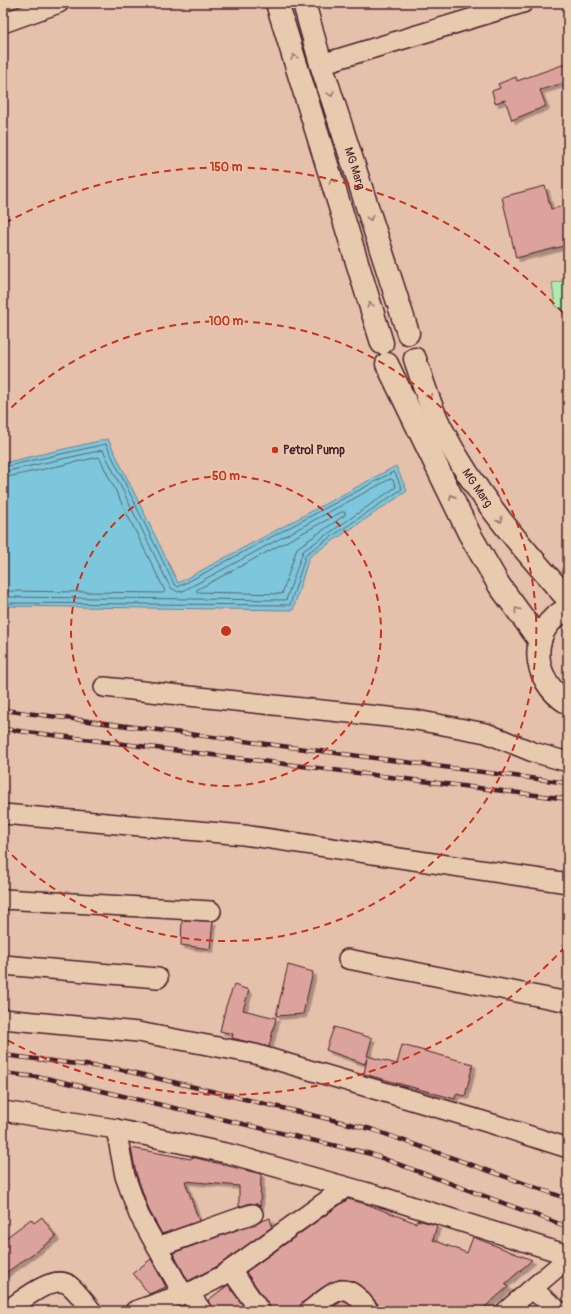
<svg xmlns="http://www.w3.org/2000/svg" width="571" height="1314" viewBox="0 0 571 1314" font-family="Pangolin,sans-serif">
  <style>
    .green { fill: #adebb1; stroke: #7c856e }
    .water { fill: #7bc7db; stroke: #678495 }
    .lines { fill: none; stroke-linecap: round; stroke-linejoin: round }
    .shore { stroke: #5e6271; stroke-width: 1 }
    .building { fill: #dca29c; stroke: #4a1f2b; filter: url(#shadow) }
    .street-casing { stroke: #4a1f2b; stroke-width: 22 }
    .secondary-casing { stroke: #4a1f2b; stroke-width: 25 }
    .street { stroke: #e8cbaf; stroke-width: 19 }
    .secondary { stroke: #e8cbaf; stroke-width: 22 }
    .rail-casing { stroke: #4a1f2b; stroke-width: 4.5 }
    .rail { stroke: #e8cbaf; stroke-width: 3; stroke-dasharray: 9; stroke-linecap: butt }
    .oneway { stroke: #99756d }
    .ring { fill: none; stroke: #c8321e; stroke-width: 2; stroke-dasharray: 7 5 }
    .poi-dot { fill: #c8321e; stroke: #e8cbaf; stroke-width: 1.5 }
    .labels { text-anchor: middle; stroke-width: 3.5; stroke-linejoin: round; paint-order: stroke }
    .street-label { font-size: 12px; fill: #4a1f2b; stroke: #e8cbaf }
    .poi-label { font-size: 12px; font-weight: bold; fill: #4a1f2b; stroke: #e8cbaf; text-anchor: start }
    .centre { fill: #c8321e; stroke: #e8cbaf; stroke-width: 2 }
    .ring-label { font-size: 12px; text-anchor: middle; font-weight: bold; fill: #c8321e; stroke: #e8cbaf; stroke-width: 3.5; stroke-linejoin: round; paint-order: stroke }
  </style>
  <defs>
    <filter id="shadow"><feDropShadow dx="3.5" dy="3.5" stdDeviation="0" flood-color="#0004"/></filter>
  </defs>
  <rect width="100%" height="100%" fill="#e5c0aa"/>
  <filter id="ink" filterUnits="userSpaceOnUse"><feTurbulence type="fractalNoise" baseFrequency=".025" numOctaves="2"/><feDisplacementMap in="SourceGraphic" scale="8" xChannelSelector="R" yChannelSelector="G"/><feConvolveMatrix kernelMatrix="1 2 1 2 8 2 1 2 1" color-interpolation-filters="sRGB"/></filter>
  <g filter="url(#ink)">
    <path class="green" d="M568 280V314L555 305 552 283Z"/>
    <path class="water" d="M108 439 178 583 396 466 407 491 309 557 293 610 3 606V463Z"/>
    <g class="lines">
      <g class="shore">
        <path d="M3 467 106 444 174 584 178 587 393 472 395 473 402 489 306 554 290 605 3 603"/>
        <path d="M3 472 103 450 170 587 178 592 183 591 390 479 393 480 396 487 303 551 286 600 3 597"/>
        <path d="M3 478 99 457 165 591 163 593 3 591"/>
        <path d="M342 512H345V515L297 548 282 594 197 592V590Z"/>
      </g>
    </g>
    <g class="building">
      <path d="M568 63V82L540 90 546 106 512 120 505 100 495 103 492 91 500 88 498 84 516 77 517 81Z"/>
      <path d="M545 186 551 209 564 206 568 224V245L516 258 502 197Z"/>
      <path d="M182 920 213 921 210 949 181 945Z"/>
      <path d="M288 965 313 972 303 1014 276 1016Z"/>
      <path d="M234 985 249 990 243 1010 276 1018 269 1047 232 1038 233 1034 220 1031 226 1006Z"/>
      <path d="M334 1027 372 1038 367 1056 397 1064 402 1045 473 1064 465 1096 456 1094 455 1099 364 1074 367 1058 365 1064 326 1050Z"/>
      <path d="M131 1148 191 1159 192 1157 261 1174 260 1206 250 1203 239 1207V1186L185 1181 199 1221 162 1234 149 1210 136 1173Z"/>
      <path d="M348 1199 369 1205 416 1223 417 1220 437 1225 433 1240 467 1253 473 1237 532 1260 505 1284 508 1287 480 1311H380L378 1304 361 1286 351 1281 341 1279 330 1283 320 1289 302 1303 298 1311H271L269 1305 246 1272Z"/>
      <path d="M42 1217 56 1237 3 1275V1240L31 1219 34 1223Z"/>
      <path d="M270 1218 272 1227 216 1267 188 1281 173 1253Z"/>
      <path d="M151 1259 166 1287 149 1294 133 1273Z"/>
      <path d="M228 1285 247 1311H213L208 1300Z"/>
      <path d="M342 1301 347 1303 355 1311H327Z"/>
    </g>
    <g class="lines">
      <g class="street-casing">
        <g id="street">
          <path d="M3 23 59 3"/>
          <path d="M321 64 523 3"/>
          <path d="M104 687 416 720 486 733 533 752 568 762"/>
          <path d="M3 814 244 835 568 883"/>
          <path d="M3 899 211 911"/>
          <path d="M348 959 568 1002"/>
          <path d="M3 965 158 978"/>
          <path d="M3 1019 138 1032 255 1054 493 1124 568 1148"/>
          <path d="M3 1111 116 1129 230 1154 379 1196 568 1255"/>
          <path d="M116 1129 125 1176 139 1215 183 1294"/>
          <path d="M157 1247 239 1218 253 1214"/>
          <path d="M231 1270 260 1311"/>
          <path d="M533 1290 559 1311"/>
          <path d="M188 1292 202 1311"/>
          <path d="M6 1311C20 1302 53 1273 69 1285 78 1292 85 1303 92 1311"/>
          <path d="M135 1311 195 1290 222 1276 346 1187"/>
          <path d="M309 1311C337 1290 345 1277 369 1311"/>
          <path d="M506 1311 568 1258"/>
        </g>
      </g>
      <g class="secondary-casing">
        <g id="secondary">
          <path d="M277 3 382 343"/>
          <path id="s1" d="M304 3 321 64 408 333"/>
          <path id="s2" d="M415 359C423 382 430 407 441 428 474 492 520 546 568 599"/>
          <path d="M387 364 469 533 499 585 540 641"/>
          <path d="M568 609C526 628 531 681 568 703"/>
        </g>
      </g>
      <use href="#street" class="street"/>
      <use href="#secondary" class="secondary"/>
      <g class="rail-casing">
        <g id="rail">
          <path d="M3 710 568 783"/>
          <path d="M3 729 568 799"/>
          <path d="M3 1055 118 1069 371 1129 568 1199"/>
          <path d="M3 1073 46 1078 371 1154 568 1227"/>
        </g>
      </g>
      <use href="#rail" class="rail"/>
    </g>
    <defs><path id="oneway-chevron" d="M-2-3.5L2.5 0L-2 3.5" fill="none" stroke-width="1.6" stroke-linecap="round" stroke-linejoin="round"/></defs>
    <g class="oneway">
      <use href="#oneway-chevron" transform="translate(294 57) rotate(-107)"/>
      <use href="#oneway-chevron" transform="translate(331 94) rotate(72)"/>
      <use href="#oneway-chevron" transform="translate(332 181) rotate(-107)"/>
      <use href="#oneway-chevron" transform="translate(370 218) rotate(72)"/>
      <use href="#oneway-chevron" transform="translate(370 305) rotate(-107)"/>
      <use href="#oneway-chevron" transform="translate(429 396) rotate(70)"/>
      <use href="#oneway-chevron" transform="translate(452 497) rotate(-116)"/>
      <use href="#oneway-chevron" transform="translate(500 520) rotate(51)"/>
      <use href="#oneway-chevron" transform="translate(517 610) rotate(-127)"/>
    </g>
  </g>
  <g class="ring">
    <circle cx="226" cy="631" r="155"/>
    <path d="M3 416A310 310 0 1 1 3 846"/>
    <path d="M565 947A464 464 0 0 1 5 1039M5 223A464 464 0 0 1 565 315"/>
  </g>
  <circle class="poi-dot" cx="275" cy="450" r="4"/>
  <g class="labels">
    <g class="street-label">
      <text dy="4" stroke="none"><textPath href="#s1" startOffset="173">MG Marg</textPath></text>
      <text dy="4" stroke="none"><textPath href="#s2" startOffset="144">MG Marg</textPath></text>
    </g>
    <g class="poi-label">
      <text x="283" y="454">Petrol Pump</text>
    </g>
  </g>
  <circle cx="226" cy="631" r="6" class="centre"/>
  <g class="ring-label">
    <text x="226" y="171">150 m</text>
    <text x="226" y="325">100 m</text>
    <text x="226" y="480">50 m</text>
  </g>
  <rect width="571" height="1314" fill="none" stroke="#e8cbaf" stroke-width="16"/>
  <rect x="8" y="8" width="555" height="1298" fill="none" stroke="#4a1f2b" stroke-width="1.5" filter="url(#ink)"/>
</svg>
